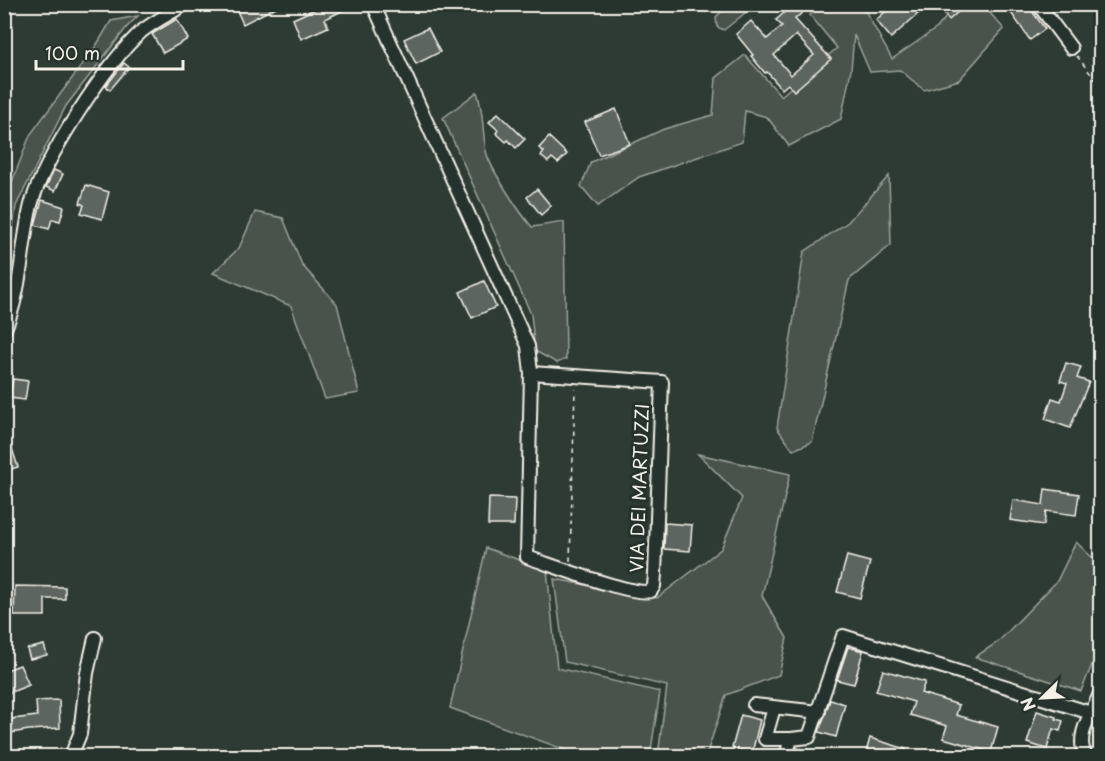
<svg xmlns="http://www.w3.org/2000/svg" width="1105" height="761" viewBox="0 0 1105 761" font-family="'Playpen Sans',sans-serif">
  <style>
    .green { fill: #48524c; stroke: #9ea29a; stroke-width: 1.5 }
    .building { fill: #5c655e; stroke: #f4f1e8; stroke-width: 1.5; fill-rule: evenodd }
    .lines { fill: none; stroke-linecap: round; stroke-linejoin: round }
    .minor-casing { stroke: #f4f1e8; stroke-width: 16 }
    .path { stroke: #f4f1e8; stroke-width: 1.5; stroke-dasharray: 4.5 4.5; stroke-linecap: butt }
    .minor { stroke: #26332d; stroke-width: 12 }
    .labels { text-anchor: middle; stroke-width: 6; stroke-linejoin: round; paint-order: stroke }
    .street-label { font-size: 18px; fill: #f4f1e8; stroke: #26332d }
  </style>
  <rect width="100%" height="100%" fill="#2e3b34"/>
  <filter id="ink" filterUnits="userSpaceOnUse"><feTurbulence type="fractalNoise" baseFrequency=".0167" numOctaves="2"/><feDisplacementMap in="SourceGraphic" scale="12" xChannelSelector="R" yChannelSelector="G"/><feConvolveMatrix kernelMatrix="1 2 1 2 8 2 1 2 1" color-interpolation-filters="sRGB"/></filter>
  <g filter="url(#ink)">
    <g class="green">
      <path d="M729 4H755V5L724 30 717 27 716 17Z"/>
      <path d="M824 5H862L892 59 937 28 956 5H983L1004 29 959 80 924 90 900 70 870 72 854 35 851 70 841 119 789 146 767 117 745 111 742 142 639 177 598 206 581 186 591 162 664 129 713 115 716 78 745 55 781 96 837 48 810 15Z"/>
      <path d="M138 16 127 27 66 106 16 206 10 249 8 331 5 334 4 203 30 135 96 46 111 21Z"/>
      <path d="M477 92C484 112 482 130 486 151 489 167 520 213 532 227L564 222 566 359 557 363 535 351 531 314 443 118Z"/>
      <path d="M889 176 891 245 849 280 812 442 793 450 777 428 804 252 848 222Z"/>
      <path d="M255 212 283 218 302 265 337 304 359 393 325 399 291 306 213 273 239 248Z"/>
      <path d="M698 454 790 474 762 596 787 638 779 675 726 695 706 756H658L667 686 565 662 554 579 657 598 721 549 742 498Z"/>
      <path d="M1076 542 1100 565V646L1081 691 975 657 998 642 1057 581Z"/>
      <path d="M486 548 547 570 557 668 660 692 650 756H577V754L450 708Z"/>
    </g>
    <g class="building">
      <path d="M234 4H282L243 24Z"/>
      <path d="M326 4H357L325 19 328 27 301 39 293 19Z"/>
      <path d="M794 4H796L803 12 795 19 831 59 794 91 788 84 782 89 767 72 765 73 751 56 753 55 736 34 751 21 767 39 782 26 776 20ZM796 35 814 55 791 75 774 55Z"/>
      <path d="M894 4H929L891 38 876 20Z"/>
      <path d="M936 4H967L949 20Z"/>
      <path d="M1005 4H1027L1045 29 1030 40Z"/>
      <path d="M177 19 188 39 163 53 152 34Z"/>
      <path d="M428 28 440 52 416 64 404 39Z"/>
      <path d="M124 63 129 67 110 90 106 86Z"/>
      <path d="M616 109 630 144 599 155 585 122Z"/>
      <path d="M498 113 525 139 516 148 508 140 506 142 496 133 498 130 489 122Z"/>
      <path d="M549 137 567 154 558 163 552 158 548 162 541 156 544 152 539 148Z"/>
      <path d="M54 170 63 174 55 191 46 187Z"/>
      <path d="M86 185 109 192 102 219 81 213 84 205 80 203Z"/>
      <path d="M537 189 551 206 541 215 527 197Z"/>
      <path d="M42 200 64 207 60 221 52 219 49 229 35 225Z"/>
      <path d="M484 281 496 307 472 318 460 292Z"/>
      <path d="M1066 363 1081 367 1077 378 1089 382 1070 428 1045 419 1052 398 1061 401 1067 383 1060 381Z"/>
      <path d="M13 379 28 381 25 400 10 398Z"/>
      <path d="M6 430 18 467 4 471V431Z"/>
      <path d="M1045 489 1079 494 1076 515 1046 511 1044 525 1010 520 1013 500 1043 505Z"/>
      <path d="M489 498 515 499 514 525H488Z"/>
      <path d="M665 523 692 525 690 551 664 549Z"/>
      <path d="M847 556 870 562 860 598 837 592Z"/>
      <path d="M15 586 65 587V599H45V616H14Z"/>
      <path d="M44 645 47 655 30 659 27 649Z"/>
      <path d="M848 647 863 651 854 684 837 680Z"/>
      <path d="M20 665 29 685 4 695V671Z"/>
      <path d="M883 670 925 682 921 693 959 705 956 715 998 727 991 752 943 738 947 726 910 715 914 702 876 691Z"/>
      <path d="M59 700 60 728 29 730 4 734V720L37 716 36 701Z"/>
      <path d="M830 700 845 704 836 737 819 732Z"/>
      <path d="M1037 711 1056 717V719L1063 721 1060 731 1053 729 1047 749 1027 743Z"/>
      <path d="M741 715 760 720 752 753 732 748Z"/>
      <path d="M870 738 906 749 904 756H865Z"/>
      <path d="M797 748 820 755V756H794Z"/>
    </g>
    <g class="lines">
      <g class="minor-casing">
        <g id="minor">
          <path d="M373 4 528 346 531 373 527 557C549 564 634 597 651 591L654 586 655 574 662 382 531 373"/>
          <path d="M1038 4 1071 48"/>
          <path d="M4 331C22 292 21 246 31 205 43 160 107 62 142 31 155 21 171 13 185 4"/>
          <path d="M754 705 819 712"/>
          <path d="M774 708 765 739H791"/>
          <path d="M71 756 80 734 87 673 95 638"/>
          <path d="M786 756 791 739 809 737 843 636 1091 713"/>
          <path d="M1086 756C1074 738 1092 712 1100 694"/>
        </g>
      </g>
      <g class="path">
        <path d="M1077 56 1100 86"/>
        <path d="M570 561 575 389"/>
      </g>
      <use href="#minor" class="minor"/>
    </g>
  </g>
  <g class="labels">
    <g class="street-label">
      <text transform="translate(640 488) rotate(-88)" y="6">VIA DEI MARTUZZI</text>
    </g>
  </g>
  <rect width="1105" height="761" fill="none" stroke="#26332d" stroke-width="24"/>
  <rect x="12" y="12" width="1081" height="737" fill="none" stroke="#f4f1e8" stroke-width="2" filter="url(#ink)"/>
  <g transform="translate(1042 698) rotate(246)" stroke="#26332d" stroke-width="4.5" paint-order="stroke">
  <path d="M0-4.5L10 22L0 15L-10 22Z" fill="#f4f1e8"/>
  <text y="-9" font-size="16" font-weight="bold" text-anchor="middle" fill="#f4f1e8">N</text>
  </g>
  <path d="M36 60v9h147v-9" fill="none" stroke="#f4f1e8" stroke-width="3"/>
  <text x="45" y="60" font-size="18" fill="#f4f1e8" stroke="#26332d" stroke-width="4.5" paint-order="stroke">100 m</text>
</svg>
